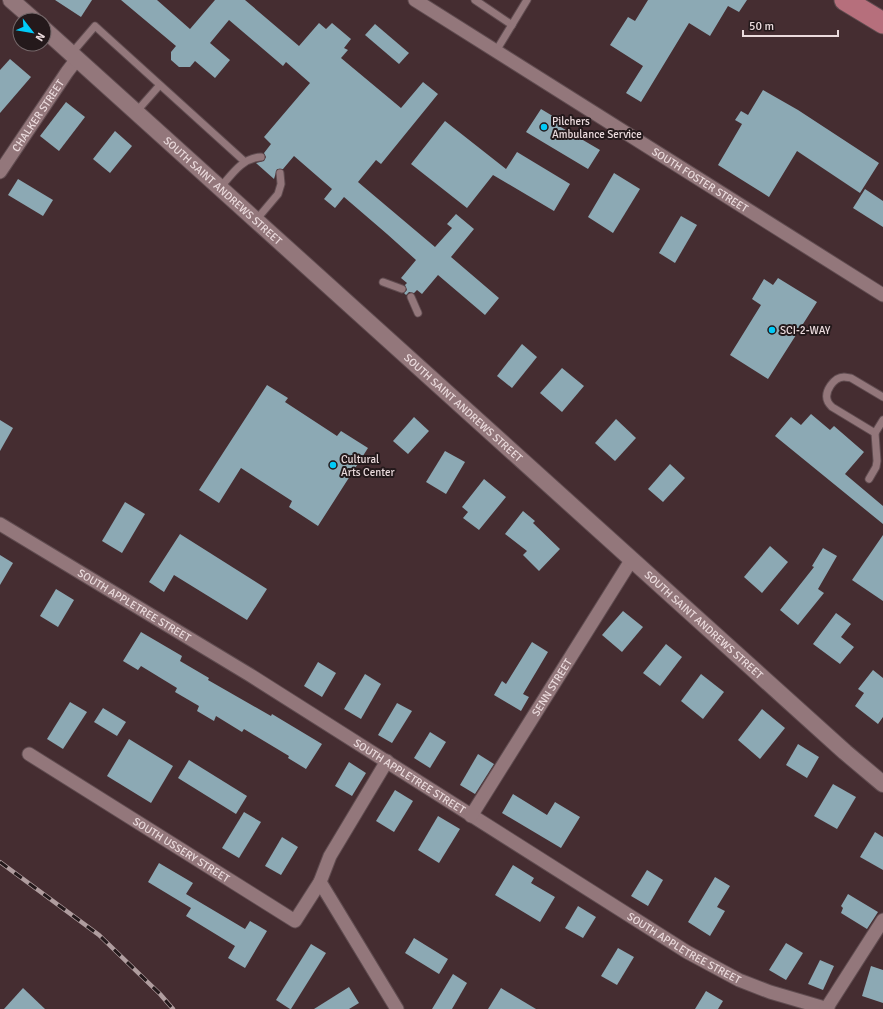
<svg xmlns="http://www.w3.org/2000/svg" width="883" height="1009" viewBox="0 0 883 1009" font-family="Signika,sans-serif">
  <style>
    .building { fill: #8ca9b4 }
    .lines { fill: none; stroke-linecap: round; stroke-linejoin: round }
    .service-casing { stroke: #604c50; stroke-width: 9 }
    .minor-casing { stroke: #604c50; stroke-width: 15 }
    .tertiary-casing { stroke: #604c50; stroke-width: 18 }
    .primary-casing { stroke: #604c50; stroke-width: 23 }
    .service { stroke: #93777b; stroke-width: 7 }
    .minor { stroke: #93777b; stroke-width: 13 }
    .tertiary { stroke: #93777b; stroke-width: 16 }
    .primary { stroke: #b66f7c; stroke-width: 21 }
    .rail-casing { stroke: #b09d9f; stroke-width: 4.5 }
    .rail { stroke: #24191b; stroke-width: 3; stroke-dasharray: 9; stroke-linecap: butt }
    .poi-dot { fill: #00cbf8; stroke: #24191b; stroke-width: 1.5 }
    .labels { text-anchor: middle; stroke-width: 4; stroke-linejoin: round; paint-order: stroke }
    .street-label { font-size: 11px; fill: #ebdbdd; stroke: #24191b }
    .poi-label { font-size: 11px; fill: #ebdbdd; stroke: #24191b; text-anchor: start }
  </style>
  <rect width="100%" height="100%" fill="#452d31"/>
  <g class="building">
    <path d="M55 0H92L81 17Z"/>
    <path d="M121 0H157L190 29 215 0H245L299 46 319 23 326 29 332 23 351 39 344 48 348 50 341 58 401 108 423 82 438 94 381 164 376 160 358 182 435 247 452 228 447 224 456 214 474 229 451 257 499 298 485 315 438 275 422 294 417 290 414 293 409 292 406 295 404 293 407 290 405 285 407 283 401 278 416 260 387 234 344 197 335 208 324 199 332 189 294 156 283 169H277L274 179 256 163 264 161 266 157 264 153 271 144 264 137 310 83 286 62 283 66 229 20 210 43 230 60 215 78 195 61 190 67H179L171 60V52L176 46Z"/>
    <path d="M648 0H747L739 12 728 6 710 36 689 23 641 102 626 93 643 66 610 45 628 17 635 21Z"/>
    <path d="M375 24 409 53 399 64 365 35Z"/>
    <path d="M10 59 31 77 0 113V70Z"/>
    <path d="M763 90 798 110 879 163 860 193 797 151 769 197 718 165 742 124 735 120 741 111 748 115Z"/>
    <path d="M66 102 85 117 59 151 40 136Z"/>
    <path d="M541 109 561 121 559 126 600 150 588 169 526 132Z"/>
    <path d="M445 121 506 169 517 152 570 184 554 211 493 175 467 208 411 164Z"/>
    <path d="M115 131 132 146 110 173 93 159Z"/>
    <path d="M614 173 640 189 613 233 588 217Z"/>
    <path d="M18 179 53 200 43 216 8 195Z"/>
    <path d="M865 189 883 201V227L853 208Z"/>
    <path d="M681 216 697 225 675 263 659 253Z"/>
    <path d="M778 278 817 302 768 379 730 355 761 305 752 299 764 279 773 285Z"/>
    <path d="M522 344 537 357 512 388 497 376Z"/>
    <path d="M562 368 584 386 562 412 540 393Z"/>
    <path d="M267 385 288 398 285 402 337 436 341 431 368 448 318 526 289 507 292 501 241 468 219 503 199 490Z"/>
    <path d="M811 414 830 430 834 426 864 452 845 474 883 506V524L775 436 791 417 801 425Z"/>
    <path d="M414 417 429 431 408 454 393 441Z"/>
    <path d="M616 419 636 438 615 461 595 443Z"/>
    <path d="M0 420 13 428 0 451Z"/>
    <path d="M445 451 465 462 446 494 426 482Z"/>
    <path d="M670 464 685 478 663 502 648 489Z"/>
    <path d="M484 479 506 497 479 530 463 518 468 512 462 507Z"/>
    <path d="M125 502 145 514 122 553 102 541Z"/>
    <path d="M523 511 535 521 533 523 560 549 539 571 523 555 527 551 505 534Z"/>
    <path d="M180 534 267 589 247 620 174 575 164 592 149 582Z"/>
    <path d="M883 535V601L852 580Z"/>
    <path d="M770 546 788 562 762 593 744 577Z"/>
    <path d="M823 548 837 556 818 589 824 593 798 625 780 610 814 567 812 566Z"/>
    <path d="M0 555 13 563 0 585Z"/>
    <path d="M56 589 74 600 58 627 40 616Z"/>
    <path d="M623 611 643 627 622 652 602 635Z"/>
    <path d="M836 613 851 624 841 637 854 647 840 664 813 644Z"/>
    <path d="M141 632 182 656 180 661 209 678 208 680 271 716 272 714 322 744 306 769 288 758 289 756 244 729 242 732 216 716 214 721 197 711 199 706 175 692 177 688 141 666 138 670 123 661Z"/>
    <path d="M532 642 548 652 523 694 529 697 521 711 494 695 502 681 506 684Z"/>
    <path d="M666 644 682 657 660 686 643 673Z"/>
    <path d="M318 662 336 673 322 697 304 686Z"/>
    <path d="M873 670 883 678V717L878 724 855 706 864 693 858 689Z"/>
    <path d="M365 674 381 684 361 719 344 709Z"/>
    <path d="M701 674 724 692 703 719 681 701Z"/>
    <path d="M70 702 87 712 63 749 47 739Z"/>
    <path d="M397 703 412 711 392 743 378 735Z"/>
    <path d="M103 708 126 722 117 736 94 722Z"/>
    <path d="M762 709 785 728 760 759 738 740Z"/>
    <path d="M430 732 446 742 430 768 414 758Z"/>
    <path d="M129 739 173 766 151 803 107 776Z"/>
    <path d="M798 744 819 757 807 778 786 765Z"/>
    <path d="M478 754 494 764 475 794 460 785Z"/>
    <path d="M189 760 247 796 236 814 178 778Z"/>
    <path d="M349 762 366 773 352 796 335 786Z"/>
    <path d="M833 784 856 797 837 829 814 816Z"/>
    <path d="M395 790 413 801 394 832 376 821Z"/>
    <path d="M513 794 547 815 555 802 580 817 561 848 502 813Z"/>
    <path d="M244 812 261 822 239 858 222 848Z"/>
    <path d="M438 816 460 829 439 863 418 850Z"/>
    <path d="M875 832 883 837V870L860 857Z"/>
    <path d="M282 837 298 847 281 875 265 866Z"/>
    <path d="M159 863 193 883 186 894 245 929 250 921 267 931 245 968 228 958 235 946 186 916 191 908 148 882Z"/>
    <path d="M513 865 534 878 531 883 555 897 540 922 495 895Z"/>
    <path d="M647 870 663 880 648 906 631 896Z"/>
    <path d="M715 877 730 886 717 907 725 911 710 936 688 922Z"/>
    <path d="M848 894 878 912 867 929 841 913 843 908 841 906Z"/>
    <path d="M578 906 596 917 583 938 565 928Z"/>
    <path d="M414 938 448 959 439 974 405 953Z"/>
    <path d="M786 943 803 953 786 980 769 970Z"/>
    <path d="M311 944 326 953 291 1009H290L276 1000Z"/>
    <path d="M618 948 634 957 617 985 601 976Z"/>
    <path d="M820 960 834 966 823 990 808 984Z"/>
    <path d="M871 966 883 970V1003L862 996Z"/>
    <path d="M453 974 467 983 452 1009H432Z"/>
    <path d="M349 987 359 1003 349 1009H314Z"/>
    <path d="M23 988 45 1009H4Z"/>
    <path d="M501 988 536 1009H488Z"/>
    <path d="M706 991 723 1001 718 1009H695Z"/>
  </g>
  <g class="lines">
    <g class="service-casing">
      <g id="service">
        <path d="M475 0 512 25"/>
        <path d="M496 51 527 0"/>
        <path d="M71 54 95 26 244 161"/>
        <path d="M136 112 159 86"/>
        <path d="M220 188C232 174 242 158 261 157"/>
        <path d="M256 220 278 194 281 184 280 173"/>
        <path d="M383 282 402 289"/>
        <path d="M411 297 418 313"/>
        <path d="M883 397 851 378C850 378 846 377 844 377 834 377 823 392 828 402 829 404 830 405 832 407L875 433 883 420"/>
        <path d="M869 479 876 467 877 461 875 433"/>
      </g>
    </g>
    <g class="minor-casing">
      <g id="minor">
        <path id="s1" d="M415 0 883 295"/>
        <path id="s2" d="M0 172 67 72 77 59"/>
        <path id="s3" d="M0 524 250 675 687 952 739 980 770 992 828 1009"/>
        <path id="s4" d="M29 754 295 921 320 882 330 856 387 761"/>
        <path id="s5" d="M471 816 632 559"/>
        <path d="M320 882 397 1009"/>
        <path d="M826 1009 883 920"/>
      </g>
    </g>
    <g class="tertiary-casing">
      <g id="tertiary">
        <path d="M11 0 34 20"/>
        <path id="s6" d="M44 29 845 752 883 784"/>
      </g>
    </g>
    <g class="primary-casing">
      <path id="primary" d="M845 0 883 23"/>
    </g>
    <use href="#service" class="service"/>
    <use href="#minor" class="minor"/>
    <use href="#tertiary" class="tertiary"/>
    <use href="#primary" class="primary"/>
    <g class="rail-casing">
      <path id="rail" d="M0 862 99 935 160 994 173 1009"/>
    </g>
    <use href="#rail" class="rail"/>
  </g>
  <g class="poi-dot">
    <circle cx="544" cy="127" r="4"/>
    <circle cx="772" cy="330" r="4"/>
    <circle cx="333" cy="465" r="4"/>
  </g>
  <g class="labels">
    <g class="street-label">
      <text dy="4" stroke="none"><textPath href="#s2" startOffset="68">CHALKER STREET</textPath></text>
      <text dy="4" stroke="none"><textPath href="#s1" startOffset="337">SOUTH FOSTER STREET</textPath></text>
      <text dy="4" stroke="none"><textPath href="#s6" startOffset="241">SOUTH SAINT ANDREWS STREET</textPath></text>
      <text dy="4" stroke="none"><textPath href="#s6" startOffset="565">SOUTH SAINT ANDREWS STREET</textPath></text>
      <text dy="4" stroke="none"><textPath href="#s3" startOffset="157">SOUTH APPLETREE STREET</textPath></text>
      <text dy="4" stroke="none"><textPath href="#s6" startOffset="889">SOUTH SAINT ANDREWS STREET</textPath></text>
      <text dy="4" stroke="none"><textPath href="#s5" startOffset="152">SENN STREET</textPath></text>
      <text dy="4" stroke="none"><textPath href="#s3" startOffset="481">SOUTH APPLETREE STREET</textPath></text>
      <text dy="4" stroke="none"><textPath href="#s4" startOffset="180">SOUTH USSERY STREET</textPath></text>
      <text dy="4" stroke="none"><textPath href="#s3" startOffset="805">SOUTH APPLETREE STREET</textPath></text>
    </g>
    <g class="poi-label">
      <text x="552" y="125">Pilchers<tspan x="552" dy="13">Ambulance Service</tspan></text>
      <text x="780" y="334">SCI-2-WAY</text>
      <text x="341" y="463">Cultural<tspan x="341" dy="13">Arts Center</tspan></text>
    </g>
  </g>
  <g transform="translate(32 32) rotate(121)"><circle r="19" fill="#24191b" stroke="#746769"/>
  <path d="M0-3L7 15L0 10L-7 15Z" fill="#00cbf8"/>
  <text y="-6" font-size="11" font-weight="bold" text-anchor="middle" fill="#ebdbdd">N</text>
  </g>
  <path d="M743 30v6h95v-6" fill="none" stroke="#ebdbdd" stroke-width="2"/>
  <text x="749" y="30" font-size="12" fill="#ebdbdd" stroke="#24191b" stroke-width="3" paint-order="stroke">50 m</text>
</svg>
